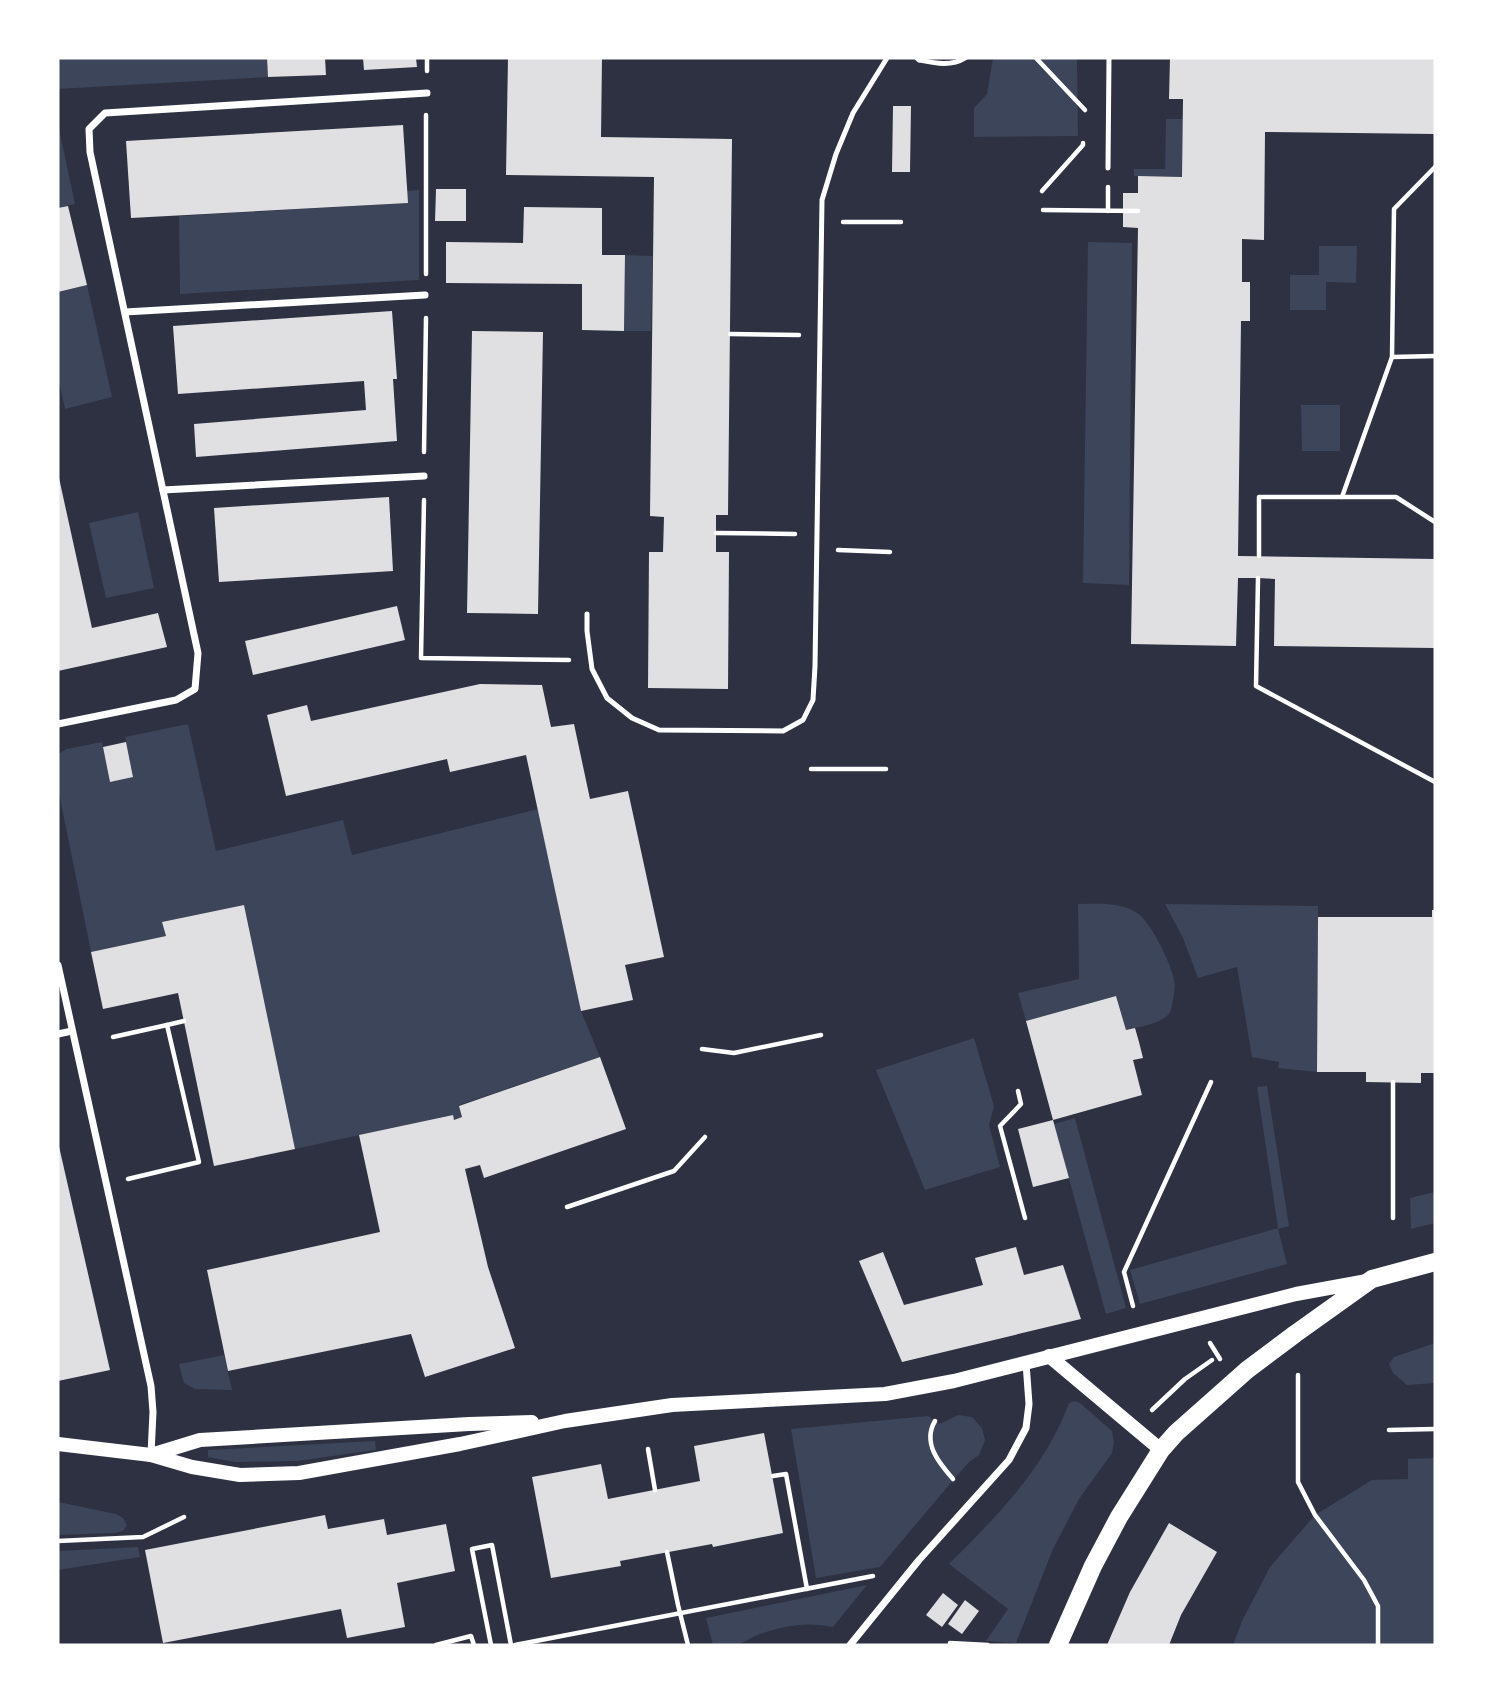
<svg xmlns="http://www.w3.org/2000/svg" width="1493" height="1703" viewBox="0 0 1493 1703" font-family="'Varela Round',sans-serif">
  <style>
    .green { fill: #3c4559 }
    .building { fill: #e0e0e3 }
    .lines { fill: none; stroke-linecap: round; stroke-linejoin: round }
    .path { stroke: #fff; stroke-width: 4.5 }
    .service { stroke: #fff; stroke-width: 5 }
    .minor { stroke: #fff; stroke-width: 7 }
    .secondary { stroke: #fff; stroke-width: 14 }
    .primary { stroke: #fff; stroke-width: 18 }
  </style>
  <rect width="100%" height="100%" fill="#2d3142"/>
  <g class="green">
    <path d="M58 58H267L268 77 58 89Z"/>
    <path d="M993 58H1077L1078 136 974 137V108L987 94Z"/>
    <path d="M1166 119H1183L1182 177 1134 176V169H1165Z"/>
    <path d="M58 124 75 204 58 208Z"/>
    <path d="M419 190V280L180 294 179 216 407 203V191Z"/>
    <path d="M1088 242 1132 243 1129 585 1083 583Z"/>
    <path d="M1319 246H1357L1356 283 1326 282V310H1290V275H1319Z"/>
    <path d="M625 255 653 256 651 331H624Z"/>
    <path d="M87 285 112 397 65 409 58 377V292Z"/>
    <path d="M1301 405H1340V451H1302Z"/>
    <path d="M138 512 154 588 106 598 89 523Z"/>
    <path d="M188 724 216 851 343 820 352 855 538 809 581 1011 600 1057 459 1105 462 1117 454 1120 452 1115 295 1149 244 905 163 922 166 936 91 952 58 788V754L67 749 102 742 110 781 133 776 125 737Z"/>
    <path d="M1078 904C1097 904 1121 902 1137 913 1151 921 1174 969 1175 985 1175 989 1172 1009 1170 1012 1164 1024 1137 1027 1126 1030L1116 996 1026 1021 1018 993 1079 979Z"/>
    <path d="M1165 904 1318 906 1317 1072 1278 1068 1279 1062 1252 1057 1237 967 1198 978 1183 938Z"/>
    <path d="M974 1038 994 1106 989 1125 1000 1167 925 1190 876 1070Z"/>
    <path d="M1267 1086 1289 1226 1278 1229 1287 1264 1140 1304 1130 1270 1278 1228 1257 1087Z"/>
    <path d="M1075 1118 1126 1308 1106 1314 1054 1124Z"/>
    <path d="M1435 1192V1223L1411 1229 1410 1198Z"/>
    <path d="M1435 1343V1383L1407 1385 1393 1373 1389 1364 1394 1357Z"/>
    <path d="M224 1355 232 1390 195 1389 184 1383 179 1364Z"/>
    <path d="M1074 1401 1080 1403 1112 1431 1114 1442 1112 1453 1079 1499 1053 1549 1016 1643 986 1641 1008 1609 949 1564C997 1516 1045 1468 1069 1403Z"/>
    <path d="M958 1415 972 1417 982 1428 985 1440 979 1455 969 1462 954 1479 880 1567 816 1578 791 1429 928 1416 940 1424Z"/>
    <path d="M375 1441 376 1450 297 1461 235 1462 208 1457V1450Z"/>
    <path d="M1435 1458V1645H1233L1242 1621 1270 1567 1315 1515 1372 1480 1408 1479V1459Z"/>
    <path d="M58 1502 116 1514 123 1518 127 1525 123 1531 114 1533 58 1535Z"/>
    <path d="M138 1547 140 1557 58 1570V1551Z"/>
    <path d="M867 1585 833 1627C805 1621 781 1626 755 1636 749 1639 742 1644 735 1645 728 1646 720 1645 713 1645L706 1618Z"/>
  </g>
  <g class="building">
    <path d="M267 58H325L326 75 268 77Z"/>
    <path d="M363 58H416L417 67 364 70Z"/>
    <path d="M508 58H602L601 137 732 139 728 515H716V552H729L728 689 648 688 649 552H663L664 517 650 516 654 177 506 175Z"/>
    <path d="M1170 58H1435V134L1265 132 1264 240 1242 239V282H1250V321H1241L1238 556 1435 559V648L1274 646 1275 579 1258 578H1238L1236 646 1131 644 1138 228 1123 227V193H1138V176L1182 177 1183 99H1169Z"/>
    <path d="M893 106H911L910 172H892Z"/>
    <path d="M403 125 408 203 131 218 126 141Z"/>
    <path d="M436 189H466V221H435Z"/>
    <path d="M68 206 87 285 58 292V208Z"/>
    <path d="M524 207 602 208V255H625L624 331 582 330V284L446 283V242L523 243Z"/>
    <path d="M392 311 397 379H393L397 441 196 457 194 424 366 410 364 381 178 394 173 326Z"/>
    <path d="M472 331 543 332 538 614 467 613Z"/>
    <path d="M59 478 92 628 158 613 167 647 58 671Z"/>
    <path d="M389 497 393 571 219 582 214 508Z"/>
    <path d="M397 606 405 640 253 675 245 641Z"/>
    <path d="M480 684 542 685 551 727 574 724 590 799 628 791 664 957 625 965 633 1000 581 1011 526 755 450 772 447 759 286 796 267 715 307 705 311 721Z"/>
    <path d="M126 742 133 777 110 782 103 747Z"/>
    <path d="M244 905 295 1149 214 1166 178 993 103 1009 91 952 166 936 162 922Z"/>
    <path d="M1432 910H1435V1073H1421V1083L1366 1082V1072H1317L1318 917H1432Z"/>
    <path d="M1116 996 1126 1030 1135 1028 1139 1042 1143 1058 1133 1060 1142 1095 1053 1120 1026 1021Z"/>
    <path d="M600 1057 626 1129 484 1178 480 1165 465 1169 488 1267 515 1348 425 1377 411 1334 228 1371 207 1270 380 1232 359 1135 453 1115 454 1120 462 1117 459 1106Z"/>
    <path d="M1053 1120 1069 1178 1033 1187 1018 1129Z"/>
    <path d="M58 1142 110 1370 58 1381Z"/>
    <path d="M1016 1247 1024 1275 1063 1265 1081 1319 902 1362 859 1261 883 1252 904 1305 983 1285 975 1258Z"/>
    <path d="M764 1433 783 1533 713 1547 712 1544 620 1561 621 1566 551 1578 532 1477 601 1464 608 1499 700 1481 694 1446Z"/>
    <path d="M325 1515 328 1529 384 1519 387 1535 446 1524 455 1571 397 1583 405 1627 347 1638 341 1609 163 1643 145 1550Z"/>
    <path d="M1169 1523 1217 1552 1181 1615 1169 1645H1107L1130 1592Z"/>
    <path d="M943 1593 958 1605 942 1627 926 1615Z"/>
    <path d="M965 1600 979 1611 962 1634 948 1624Z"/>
  </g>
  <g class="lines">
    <g class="path">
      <path d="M427 58V71"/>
      <path d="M1036 58 1085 110"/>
      <path d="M1108 187V211"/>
      <path d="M1042 191 1083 145V143"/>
      <path d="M1043 210 1138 211"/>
      <path d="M843 222H901"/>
      <path d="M426 274V115"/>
      <path d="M730 334 799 335"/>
      <path d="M1392 357 1435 356"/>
      <path d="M424 452 426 318"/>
      <path d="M1342 497H1396L1435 522"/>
      <path d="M424 500 421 658 569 660"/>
      <path d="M716 533 795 534"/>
      <path d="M838 550 890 552"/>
      <path d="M1259 556V497H1342L1392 357 1394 209 1435 167"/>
      <path d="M1258 578 1256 686 1435 782"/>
      <path d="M811 769H886"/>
      <path d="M113 1037 167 1025"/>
      <path d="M702 1049 734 1053 821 1035"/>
      <path d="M1393 1082V1218"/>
      <path d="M1018 1091 1021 1104 1000 1126 1025 1218"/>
      <path d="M128 1179 199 1162 167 1025 184 1021"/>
      <path d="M567 1207 674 1171 705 1137"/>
      <path d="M1133 1306 1124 1272 1211 1082"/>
      <path d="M1210 1343 1220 1359"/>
      <path d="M1298 1375V1482L1315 1515 1364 1580 1378 1606V1645"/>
      <path d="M1152 1410 1185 1379 1212 1360"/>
      <path d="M935 1421C922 1443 939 1463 953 1479"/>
      <path d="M1389 1430 1435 1429"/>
      <path d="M648 1449 655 1490"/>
      <path d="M773 1476 786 1474 807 1589"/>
      <path d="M58 1541 143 1537 184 1517"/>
      <path d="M667 1552 678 1605 688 1645"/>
      <path d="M950 1643 988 1645"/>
      <path d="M436 1645 471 1636 474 1645"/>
      <path d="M491 1645 472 1549 492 1545 511 1645"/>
      <path d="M515 1645 873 1576"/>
    </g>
    <g class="service">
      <path d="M917 58 919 60C934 63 951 67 965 58"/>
      <path d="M1108 168 1109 58"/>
      <path d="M587 614V631L592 669 607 698 632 718 659 730 783 731 803 720 813 700 815 666 822 200 836 154 853 113 887 58"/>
    </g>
    <g class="minor">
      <path d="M125 312 425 295"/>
      <path d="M163 490 424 476"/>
      <path d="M58 724 176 700 195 689 198 653 90 152 89 129 105 113 427 93"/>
      <path d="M58 965 151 1386 153 1412 151 1454"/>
      <path d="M58 1034 72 1031"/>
      <path d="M850 1645 919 1560 1009 1460 1026 1428 1029 1404 1026 1363"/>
    </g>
    <g class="secondary">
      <path d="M1049 1356 1161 1450"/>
      <path d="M58 1444 151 1455 192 1467 240 1475 299 1473 460 1444 565 1421 672 1405 885 1394 954 1381 1296 1294 1367 1281"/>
      <path d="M151 1455 200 1440 469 1424 532 1422"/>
    </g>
    <path class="primary" d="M1058 1645 1093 1566 1119 1517 1161 1450 1176 1433 1247 1370 1295 1334 1372 1279 1435 1262"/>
  </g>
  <rect width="1493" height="1703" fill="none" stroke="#ffffff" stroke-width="119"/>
</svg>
